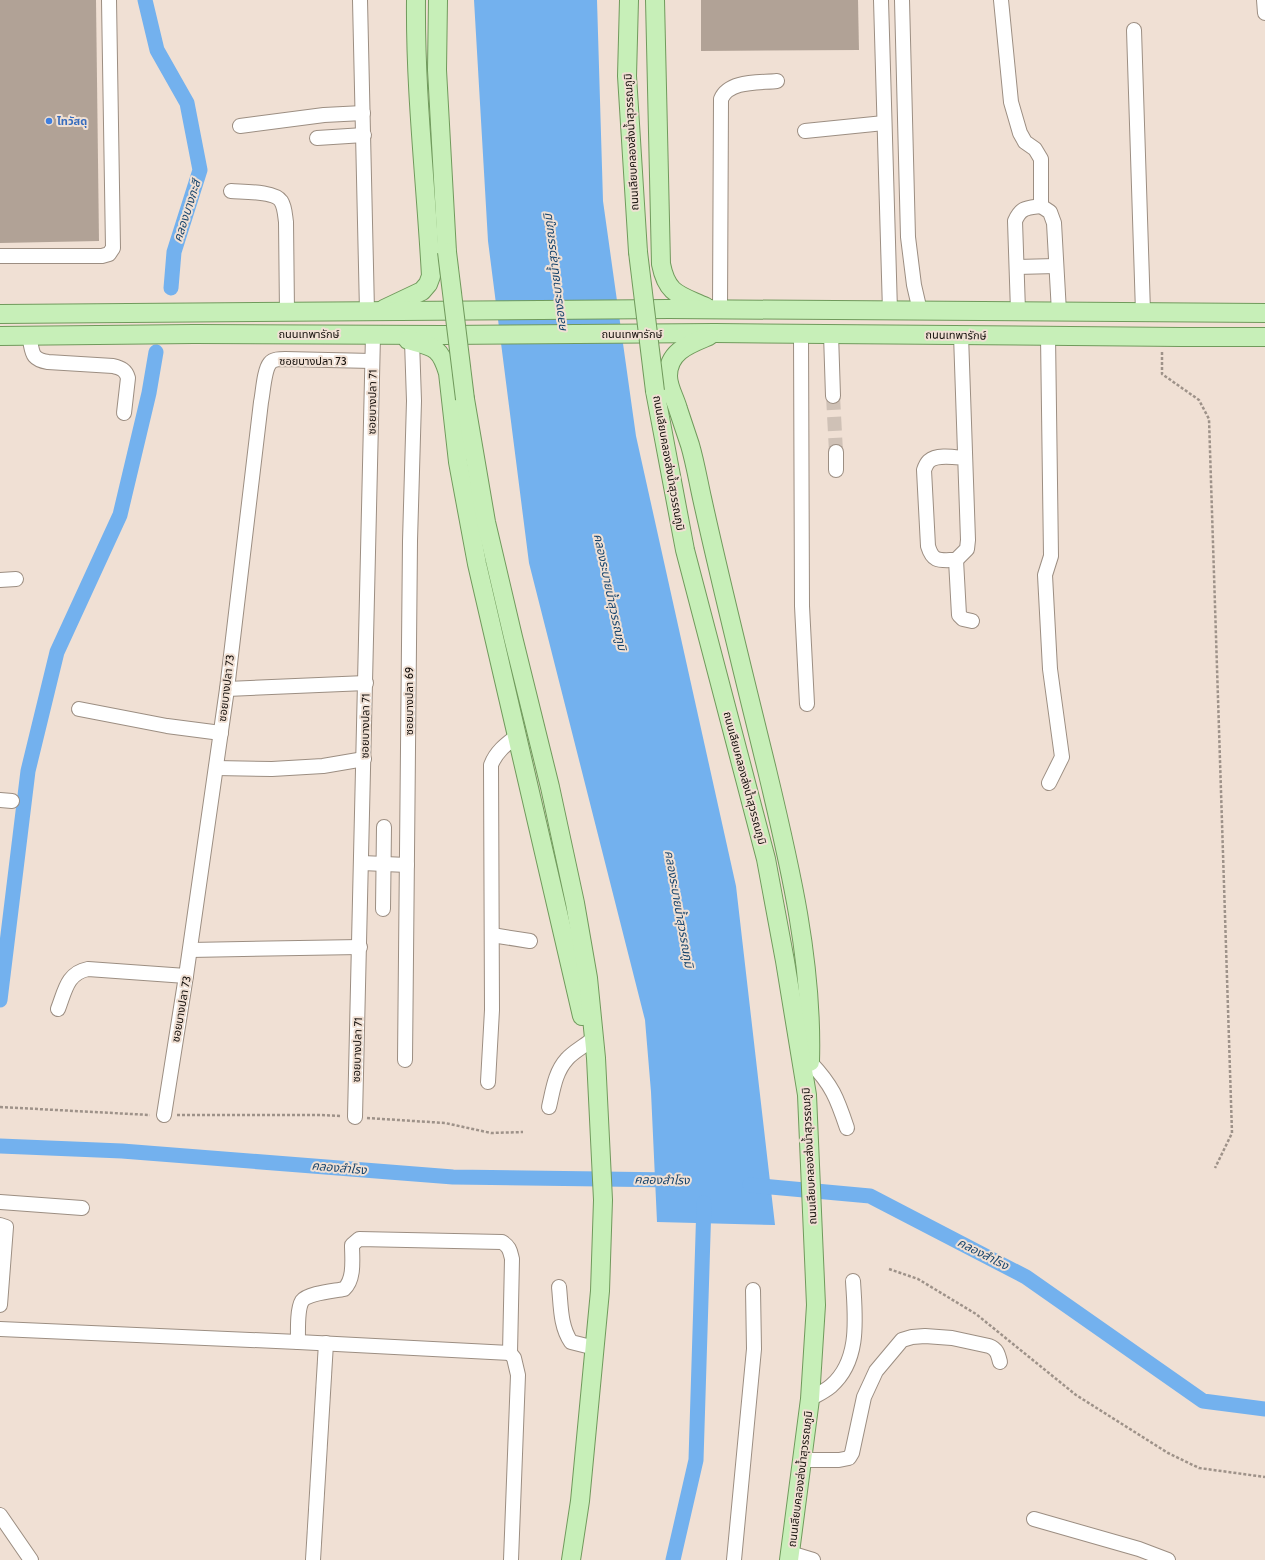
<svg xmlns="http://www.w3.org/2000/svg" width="1265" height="1560" viewBox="0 0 1265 1560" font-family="Cabin,'Noto Sans Thai',sans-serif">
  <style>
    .water { fill: #73b1ee }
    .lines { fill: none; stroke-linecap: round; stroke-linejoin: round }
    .canal { stroke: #73b1ee; stroke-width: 15 }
    .building { fill: #b1a296 }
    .minor-tunnel { stroke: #cfc1b6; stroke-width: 14; stroke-dasharray: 14 7; stroke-linecap: butt }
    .minor-casing { stroke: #9c8e82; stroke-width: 16 }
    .major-casing { stroke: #709a5c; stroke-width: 20 }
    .path { stroke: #9e9289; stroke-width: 2.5; stroke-dasharray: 3 2; stroke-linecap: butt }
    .minor { stroke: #fff; stroke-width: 14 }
    .major { stroke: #c7efb8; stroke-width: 18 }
    .major-bridge-casing { stroke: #709a5c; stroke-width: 20; stroke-linecap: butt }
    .major-bridge { stroke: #c7efb8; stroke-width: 18 }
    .shop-dot { fill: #3f7fe0; stroke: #f0e0d4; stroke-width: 1.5 }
    .labels { text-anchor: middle; stroke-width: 4; stroke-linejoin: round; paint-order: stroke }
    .shop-label { font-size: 11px; font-weight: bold; fill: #366cbe; stroke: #f0e0d4; text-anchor: start }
    .street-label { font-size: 11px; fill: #140f0b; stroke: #f0e0d4 }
    .water-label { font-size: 12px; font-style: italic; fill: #17446c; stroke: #f0e0d4 }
  </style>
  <rect width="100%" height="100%" fill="#f0e0d4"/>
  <path class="water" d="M474 0H597L603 201 636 436 736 886 775 1225 657 1222 651 1092 645 1020 529 563 488 241Z"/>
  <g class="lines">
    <g class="canal">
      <path d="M145 0 157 50 187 103 200 170 174 252 171 288"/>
      <path d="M0 1000 28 771 57 652 120 515 149 393 156 352"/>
      <path d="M0 1146 122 1151 453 1177 676 1180"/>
      <path d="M750 1185 870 1196 1026 1277 1203 1401 1265 1409"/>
      <path d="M673 1560 696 1460 704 1203"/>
    </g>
  </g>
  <g class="building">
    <path d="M0 0H96L99 241 0 243Z"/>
    <path d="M701 0H858L859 50 701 51Z"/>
  </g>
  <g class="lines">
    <path class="minor-tunnel" d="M833 396 836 452"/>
    <g class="minor-casing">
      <g id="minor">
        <path d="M360 0 367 311"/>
        <path d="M881 0 890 311"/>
        <path d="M902 0 908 237 914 285 920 311"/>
        <path d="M1001 0 1011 102 1020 133 1025 142 1035 149 1041 159V206L1050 212 1054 223 1059 312"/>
        <path d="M1264 0 1265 13"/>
        <path d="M1134 30 1143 312"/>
        <path d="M240 126 324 115 363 113"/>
        <path d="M805 131 884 123"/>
        <path d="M317 138 364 135"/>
        <path d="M231 191C243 192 274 191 281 201 285 207 285 216 286 222L287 312"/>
        <path d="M0 256H102L109 254 113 248 109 0"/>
        <path d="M1017 267 1056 266"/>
        <path d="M720 310 721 99C729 80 759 83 777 81"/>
        <path d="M1018 311 1015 221C1021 207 1027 208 1041 206"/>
        <path d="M801 334 802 606 807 704"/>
        <path d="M831 334 833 396"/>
        <path d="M961 335 968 540 967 549 956 560C940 560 933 563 928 546L924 470C925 467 927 463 929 461 937 454 954 457 964 458"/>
        <path d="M29 336C33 352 30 359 48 362L113 366C121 368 126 370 128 378L124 413"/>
        <path d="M1048 336 1051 556 1045 575 1050 669 1062 757 1049 783"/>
        <path d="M836 452V470"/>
        <path d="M956 560 959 615 963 619 972 621"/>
        <path d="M0 580 16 579"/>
        <path d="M227 689 366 683"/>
        <path d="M79 709 167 726 221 733"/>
        <path d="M216 768 272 769 323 766 364 759"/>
        <path d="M0 800 12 801"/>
        <path d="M362 863 407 865"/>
        <path d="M383 909 384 827"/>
        <path d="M492 935 530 941"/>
        <path d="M190 950 360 947"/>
        <path d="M58 1009C65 991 67 973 88 969L186 976"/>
        <path d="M405 1060 410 541 414 401 412 341"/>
        <path d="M810 1062C832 1085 837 1098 847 1128"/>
        <path d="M488 1082 492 1010 491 765C496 752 505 745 517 736"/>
        <path d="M549 1107C553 1090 555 1072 567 1059 573 1052 583 1047 590 1041"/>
        <path d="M164 1115 186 976 227 689 261 402C263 393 264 370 270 363 273 359 280 359 285 359L372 361"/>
        <path d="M355 1117 373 335"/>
        <path d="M0 1202 82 1208"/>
        <path d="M0 1225 6 1227 0 1305"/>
        <path d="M559 1287C561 1305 560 1326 571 1342L595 1348"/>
        <path d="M0 1329 298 1342 510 1353"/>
        <path d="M298 1342C298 1332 297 1309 302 1301 308 1293 335 1291 344 1289 355 1279 352 1258 352 1245L359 1239 502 1242C510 1247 510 1251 512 1259L510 1353 514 1358 518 1375 511 1560"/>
        <path d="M810 1399C817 1395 825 1391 831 1386 861 1360 855 1316 853 1281"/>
        <path d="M803 1460H839L849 1458 852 1453 864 1397 876 1371 902 1340 912 1337 925 1336 952 1338 989 1346C997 1349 998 1354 1000 1362"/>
        <path d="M0 1515 31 1560"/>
        <path d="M1034 1519 1139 1549 1168 1560"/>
        <path d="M790 1553 813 1560"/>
        <path d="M313 1560 326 1343"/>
        <path d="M734 1560 754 1349 753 1290"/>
      </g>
    </g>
    <g class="major-casing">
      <g id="major">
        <path d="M438 0 437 70 447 252"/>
        <path d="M629 0 627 76 638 252"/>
        <path d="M655 0 661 264C667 295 680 295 706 307"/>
        <path d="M384 309 422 291 428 284 431 276C426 184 415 92 416 0"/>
        <path d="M0 314 669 309 1265 313"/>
        <path d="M0 336 194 334 443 335 715 333 1181 337H1265"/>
        <path d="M709 336C690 344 668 351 668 376 668 387 675 398 678 409 682 421 686 433 690 445 695 462 698 480 702 498 722 589 745 680 767 770 790 866 813 963 810 1062"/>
        <path d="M408 340C433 347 440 346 448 373L458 462 477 564 582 1016"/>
        <path d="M655 391 685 550 766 859 785 961 807 1095 816 1305 810 1399 789 1560"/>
        <path d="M465 399 486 522 513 637 550 787 575 903 588 978 596 1058 603 1200 600 1291 580 1501 571 1560"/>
      </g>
    </g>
    <g class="path">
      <path d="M1162 352V374L1199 400 1209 419 1232 1133 1215 1168"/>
      <path d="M0 1107 150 1115"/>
      <path d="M177 1115H320L342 1116"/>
      <path d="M367 1118 445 1123 491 1133 523 1132"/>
      <path d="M889 1269 918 1279 976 1314 1076 1395 1168 1453 1199 1468 1265 1477"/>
    </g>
    <use href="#minor" class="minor"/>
    <use href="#major" class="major"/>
    <g class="major-bridge-casing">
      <g id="major-bridge">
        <path d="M447 252 465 399"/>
        <path d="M638 252 655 391"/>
      </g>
    </g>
    <use href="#major-bridge" class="major-bridge"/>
  </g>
  <circle class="shop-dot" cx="49" cy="121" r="4"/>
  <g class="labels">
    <g class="shop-label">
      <text x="57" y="125">ไทวัสดุ</text>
    </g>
    <g class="street-label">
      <text transform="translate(631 142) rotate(-93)" y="4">ถนนเลียบคลองส่งน้ำสุวรรณภูมิ</text>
      <text x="309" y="338">ถนนเทพารักษ์</text>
      <text x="632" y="338">ถนนเทพารักษ์</text>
      <text transform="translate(956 335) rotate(1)" y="4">ถนนเทพารักษ์</text>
      <text x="313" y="365">ซอยบางปลา 73</text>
      <text transform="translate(372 402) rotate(-89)" y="4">ซอยบางปลา 71</text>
      <text transform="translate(669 463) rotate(80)" y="4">ถนนเลียบคลองส่งน้ำสุวรรณภูมิ</text>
      <text transform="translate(226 688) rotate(-83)" y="4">ซอยบางปลา 73</text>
      <text transform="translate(409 701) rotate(-90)" y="4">ซอยบางปลา 69</text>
      <text transform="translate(365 726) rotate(-89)" y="4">ซอยบางปลา 71</text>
      <text transform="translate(745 778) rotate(75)" y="4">ถนนเลียบคลองส่งน้ำสุวรรณภูมิ</text>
      <text transform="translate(181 1009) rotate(-80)" y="4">ซอยบางปลา 73</text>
      <text transform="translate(357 1050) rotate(-88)" y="4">ซอยบางปลา 71</text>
      <text transform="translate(809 1156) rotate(-93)" y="4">ถนนเลียบคลองส่งน้ำสุวรรณภูมิ</text>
      <text transform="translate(800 1479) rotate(-83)" y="4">ถนนเลียบคลองส่งน้ำสุวรรณภูมิ</text>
    </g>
    <g class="water-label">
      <text transform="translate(187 211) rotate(-72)" y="4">คลองบางกะสี</text>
      <text transform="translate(555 273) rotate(-97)" y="4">คลองระบายน้ำสุวรรณภูมิ</text>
      <text transform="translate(610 592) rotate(78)" y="4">คลองระบายน้ำสุวรรณภูมิ</text>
      <text transform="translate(679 909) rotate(80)" y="4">คลองระบายน้ำสุวรรณภูมิ</text>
      <text transform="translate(339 1168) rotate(5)" y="4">คลองสำโรง</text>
      <text transform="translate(662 1180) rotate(1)" y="4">คลองสำโรง</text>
      <text transform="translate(983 1254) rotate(27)" y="4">คลองสำโรง</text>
    </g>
  </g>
</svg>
